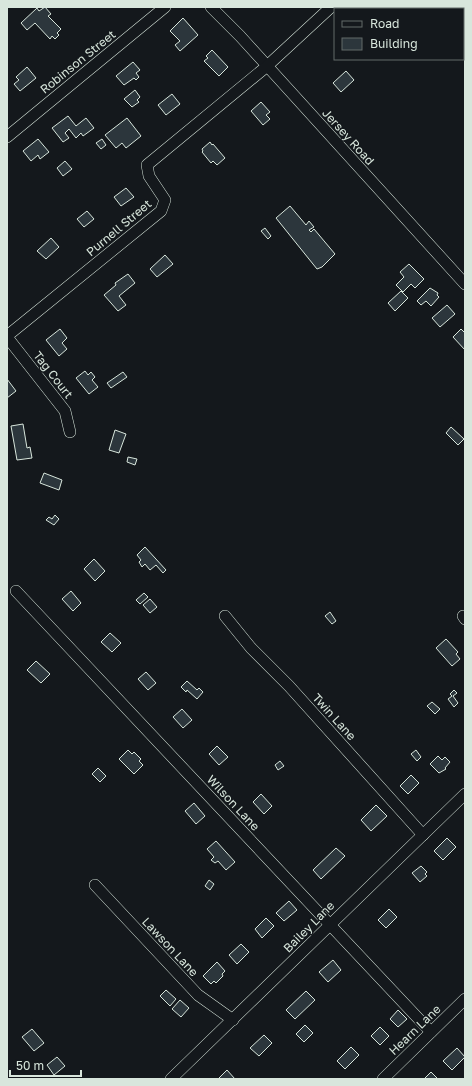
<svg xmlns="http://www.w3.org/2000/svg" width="472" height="1086" viewBox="0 0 472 1086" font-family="'Golos Text',sans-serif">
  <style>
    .building { fill: #2c363c; stroke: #d8e6dc }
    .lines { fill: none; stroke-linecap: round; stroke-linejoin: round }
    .minor-casing { stroke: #d8e6dc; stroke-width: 12 }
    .minor { stroke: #14181c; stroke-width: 11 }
    .labels { text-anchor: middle; stroke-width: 3; stroke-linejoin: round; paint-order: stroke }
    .street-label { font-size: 12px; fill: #d8e6dc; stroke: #14181c }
  </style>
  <rect width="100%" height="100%" fill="#14181c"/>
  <g class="building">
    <path d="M45 7 51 14 48 16 61 29 57 33 59 35 55 39 52 36 50 39 35 23 27 30 21 23 37 8 39 11Z"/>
    <path d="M183 18 198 35 180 51 175 45 180 41 170 31Z"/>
    <path d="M212 50 228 67 219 76 204 61 208 58 206 56Z"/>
    <path d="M133 62 140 70 136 73 139 77 136 80 134 78 124 85 116 76Z"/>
    <path d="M27 67 36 78 20 91 14 84 19 80 16 77Z"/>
    <path d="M346 71 354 80 341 92 333 83Z"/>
    <path d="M135 90 140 97 137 100 139 102 132 107 124 99Z"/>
    <path d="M172 94 180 104 166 115 158 105Z"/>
    <path d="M261 102 270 112 266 115 270 119 263 125 251 111Z"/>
    <path d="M68 116 76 126 86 118 94 128 83 136 81 133 76 138 69 129 65 133 69 138 63 142 52 128Z"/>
    <path d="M127 118 141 136 126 148 122 143 116 148 105 135Z"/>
    <path d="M38 139 49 152 40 159 38 155 31 161 23 151Z"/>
    <path d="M102 139 106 145 101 149 96 143Z"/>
    <path d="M210 142 212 145 213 144 225 158 217 165 213 161 211 163 202 152 203 151 202 149Z"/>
    <path d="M65 161 72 169 63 176 57 168Z"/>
    <path d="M126 188 134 197 121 206 114 197Z"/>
    <path d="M290 206 306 225 309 221 314 227 309 230 311 232 314 229 335 254 322 267 317 269 276 218Z"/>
    <path d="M87 211 94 219 84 227 77 219Z"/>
    <path d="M265 228 271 236 268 239 261 231Z"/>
    <path d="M51 238 59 247 46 259 37 251Z"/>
    <path d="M165 255 173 264 157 277 150 269Z"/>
    <path d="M409 264 424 279 415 288 411 284 403 292 396 285 404 277 400 272Z"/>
    <path d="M128 274 135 283 119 296 126 305 118 311 104 295 116 285 115 283Z"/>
    <path d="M430 288 438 293 437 295 439 297 431 306 426 301 421 305 417 301Z"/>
    <path d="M401 291 408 298 395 311 388 303Z"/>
    <path d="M447 305 455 314 440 327 432 318Z"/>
    <path d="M60 329 67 338 62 343 67 349 59 356 46 340Z"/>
    <path d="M461 329 465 333V350L453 337Z"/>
    <path d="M85 371 88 375 91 372 95 377 92 380 98 387 89 394 76 378Z"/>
    <path d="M123 372 127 377 111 388 107 383Z"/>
    <path d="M7 379 16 391 7 398Z"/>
    <path d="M23 424 27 448 30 447 32 458 17 460 11 426Z"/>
    <path d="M451 427 464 439 458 445 446 433Z"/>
    <path d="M115 430 126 434 119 453 109 450Z"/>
    <path d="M128 457 137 459 135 465 127 462Z"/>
    <path d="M44 473 62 480 59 490 40 483Z"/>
    <path d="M55 515 59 519 54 525 46 520 49 517 52 519Z"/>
    <path d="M145 547 166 570 163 573 156 565 150 570 145 564 142 567 139 562 141 560 137 555Z"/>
    <path d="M94 559 105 571 95 581 84 569Z"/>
    <path d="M71 591 81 603 73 611 62 599Z"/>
    <path d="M144 593 148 597 140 604 136 600Z"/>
    <path d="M150 599 157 607 150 613 143 605Z"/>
    <path d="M330 612 336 621 332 624 325 616Z"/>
    <path d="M110 633 121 643 112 652 101 642Z"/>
    <path d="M446 639 458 652 456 654 460 659 452 666 436 648Z"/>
    <path d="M36 661 50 674 41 683 27 670Z"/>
    <path d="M146 672 156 683 148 690 138 679Z"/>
    <path d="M187 681 197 690 199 688 203 692 197 699 187 690 186 692 181 687Z"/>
    <path d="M454 690 457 693 453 696 458 703 454 707 448 699 452 696 450 694Z"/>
    <path d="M432 702 440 709 435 714 427 706Z"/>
    <path d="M182 709 192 720 183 728 173 717Z"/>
    <path d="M217 746 228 757 219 765 209 754Z"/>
    <path d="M128 750 132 754 134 752 141 759 139 761 143 765 134 774 119 759Z"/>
    <path d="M416 750 421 757 417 761 411 754Z"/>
    <path d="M438 756 442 760 445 757 450 762 445 768 446 769 439 773 430 764Z"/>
    <path d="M280 761 284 766 278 770 275 765Z"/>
    <path d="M98 768 106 776 100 782 92 774Z"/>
    <path d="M411 775 419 783 408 794 400 786Z"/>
    <path d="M261 794 272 806 264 814 253 802Z"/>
    <path d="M194 803 205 816 196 824 185 811Z"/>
    <path d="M376 805 387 816 371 831 361 820Z"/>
    <path d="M447 838 456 847 443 860 434 851Z"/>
    <path d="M216 841 235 862 226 870 218 861 215 863 211 860 214 857 207 849Z"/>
    <path d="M336 848 345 856 321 879 313 870Z"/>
    <path d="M421 866 427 872 425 874 427 876 420 882 412 873Z"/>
    <path d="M209 880 214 884 210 890 205 886Z"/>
    <path d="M289 901 297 910 284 921 276 913Z"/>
    <path d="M389 909 397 917 386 928 378 920Z"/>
    <path d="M266 918 274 926 262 938 255 929Z"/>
    <path d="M241 944 249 952 237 964 229 955Z"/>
    <path d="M333 960 341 970 328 982 319 972Z"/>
    <path d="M217 962 225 971 222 974 223 976 216 983 214 981 211 984 203 976Z"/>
    <path d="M166 990 176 999 170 1006 160 996Z"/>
    <path d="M306 991 315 1000 295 1019 286 1010Z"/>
    <path d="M180 1000 189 1008 181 1017 172 1009Z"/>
    <path d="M398 1010 407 1019 398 1027 390 1019Z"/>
    <path d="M305 1025 313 1033 304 1042 296 1034Z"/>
    <path d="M380 1027 389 1036 380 1045 371 1036Z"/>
    <path d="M32 1029 44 1043 34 1051 22 1037Z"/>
    <path d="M264 1035 272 1043 259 1056 250 1048Z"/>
    <path d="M351 1047 359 1055 345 1069 337 1061Z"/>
    <path d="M457 1048 465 1057 452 1070 443 1061Z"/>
    <path d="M57 1057 65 1066 54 1075 47 1065Z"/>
    <path d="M227 1070 235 1079H218Z"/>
    <path d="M431 1072 438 1079H424Z"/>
  </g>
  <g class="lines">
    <g class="minor-casing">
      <g id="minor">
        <path d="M211 7 240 36 465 284"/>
        <path d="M7 137 165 7"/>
        <path d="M7 336 161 211 165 200 149 176 147 165 266 67 331 7"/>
        <path d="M7 337 65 411 70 432"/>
        <path d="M16 591 431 1032"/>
        <path d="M225 616 251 648 289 686 423 835"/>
        <path d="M463 616 465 619"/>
        <path d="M95 885 198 995 233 1020"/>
        <path d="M171 1079 465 794"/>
        <path d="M383 1079 465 999"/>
      </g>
    </g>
    <use href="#minor" class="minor"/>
  </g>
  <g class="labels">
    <g class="street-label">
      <text transform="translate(78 62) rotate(-39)" y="4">Robinson Street</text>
      <text transform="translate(348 137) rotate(48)" y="4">Jersey Road</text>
      <text transform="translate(119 228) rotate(-40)" y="4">Purnell Street</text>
      <text transform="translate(53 375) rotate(52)" y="4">Tag Court</text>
      <text transform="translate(334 717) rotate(48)" y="4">Twin Lane</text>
      <text transform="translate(233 803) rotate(47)" y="4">Wilson Lane</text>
      <text transform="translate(309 927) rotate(-45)" y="4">Bailey Lane</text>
      <text transform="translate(170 947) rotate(47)" y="4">Lawson Lane</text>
      <text transform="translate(415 1030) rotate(-44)" y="4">Hearn Lane</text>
    </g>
  </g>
  <rect width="472" height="1086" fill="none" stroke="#d8e6dc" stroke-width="16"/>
  <rect x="334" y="8" width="130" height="52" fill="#14181c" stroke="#626a69"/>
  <rect x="342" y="21" width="20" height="6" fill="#14181c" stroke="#626a69"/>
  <text x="370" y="28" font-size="12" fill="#d8e6dc">Road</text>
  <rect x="342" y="38" width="20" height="12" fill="#2c363c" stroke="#626a69"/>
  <text x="370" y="48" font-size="12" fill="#d8e6dc">Building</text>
  <path d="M10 1070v6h71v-6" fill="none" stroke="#d8e6dc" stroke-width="2"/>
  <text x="16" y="1070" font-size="12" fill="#d8e6dc" stroke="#14181c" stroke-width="3" paint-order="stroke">50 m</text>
</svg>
